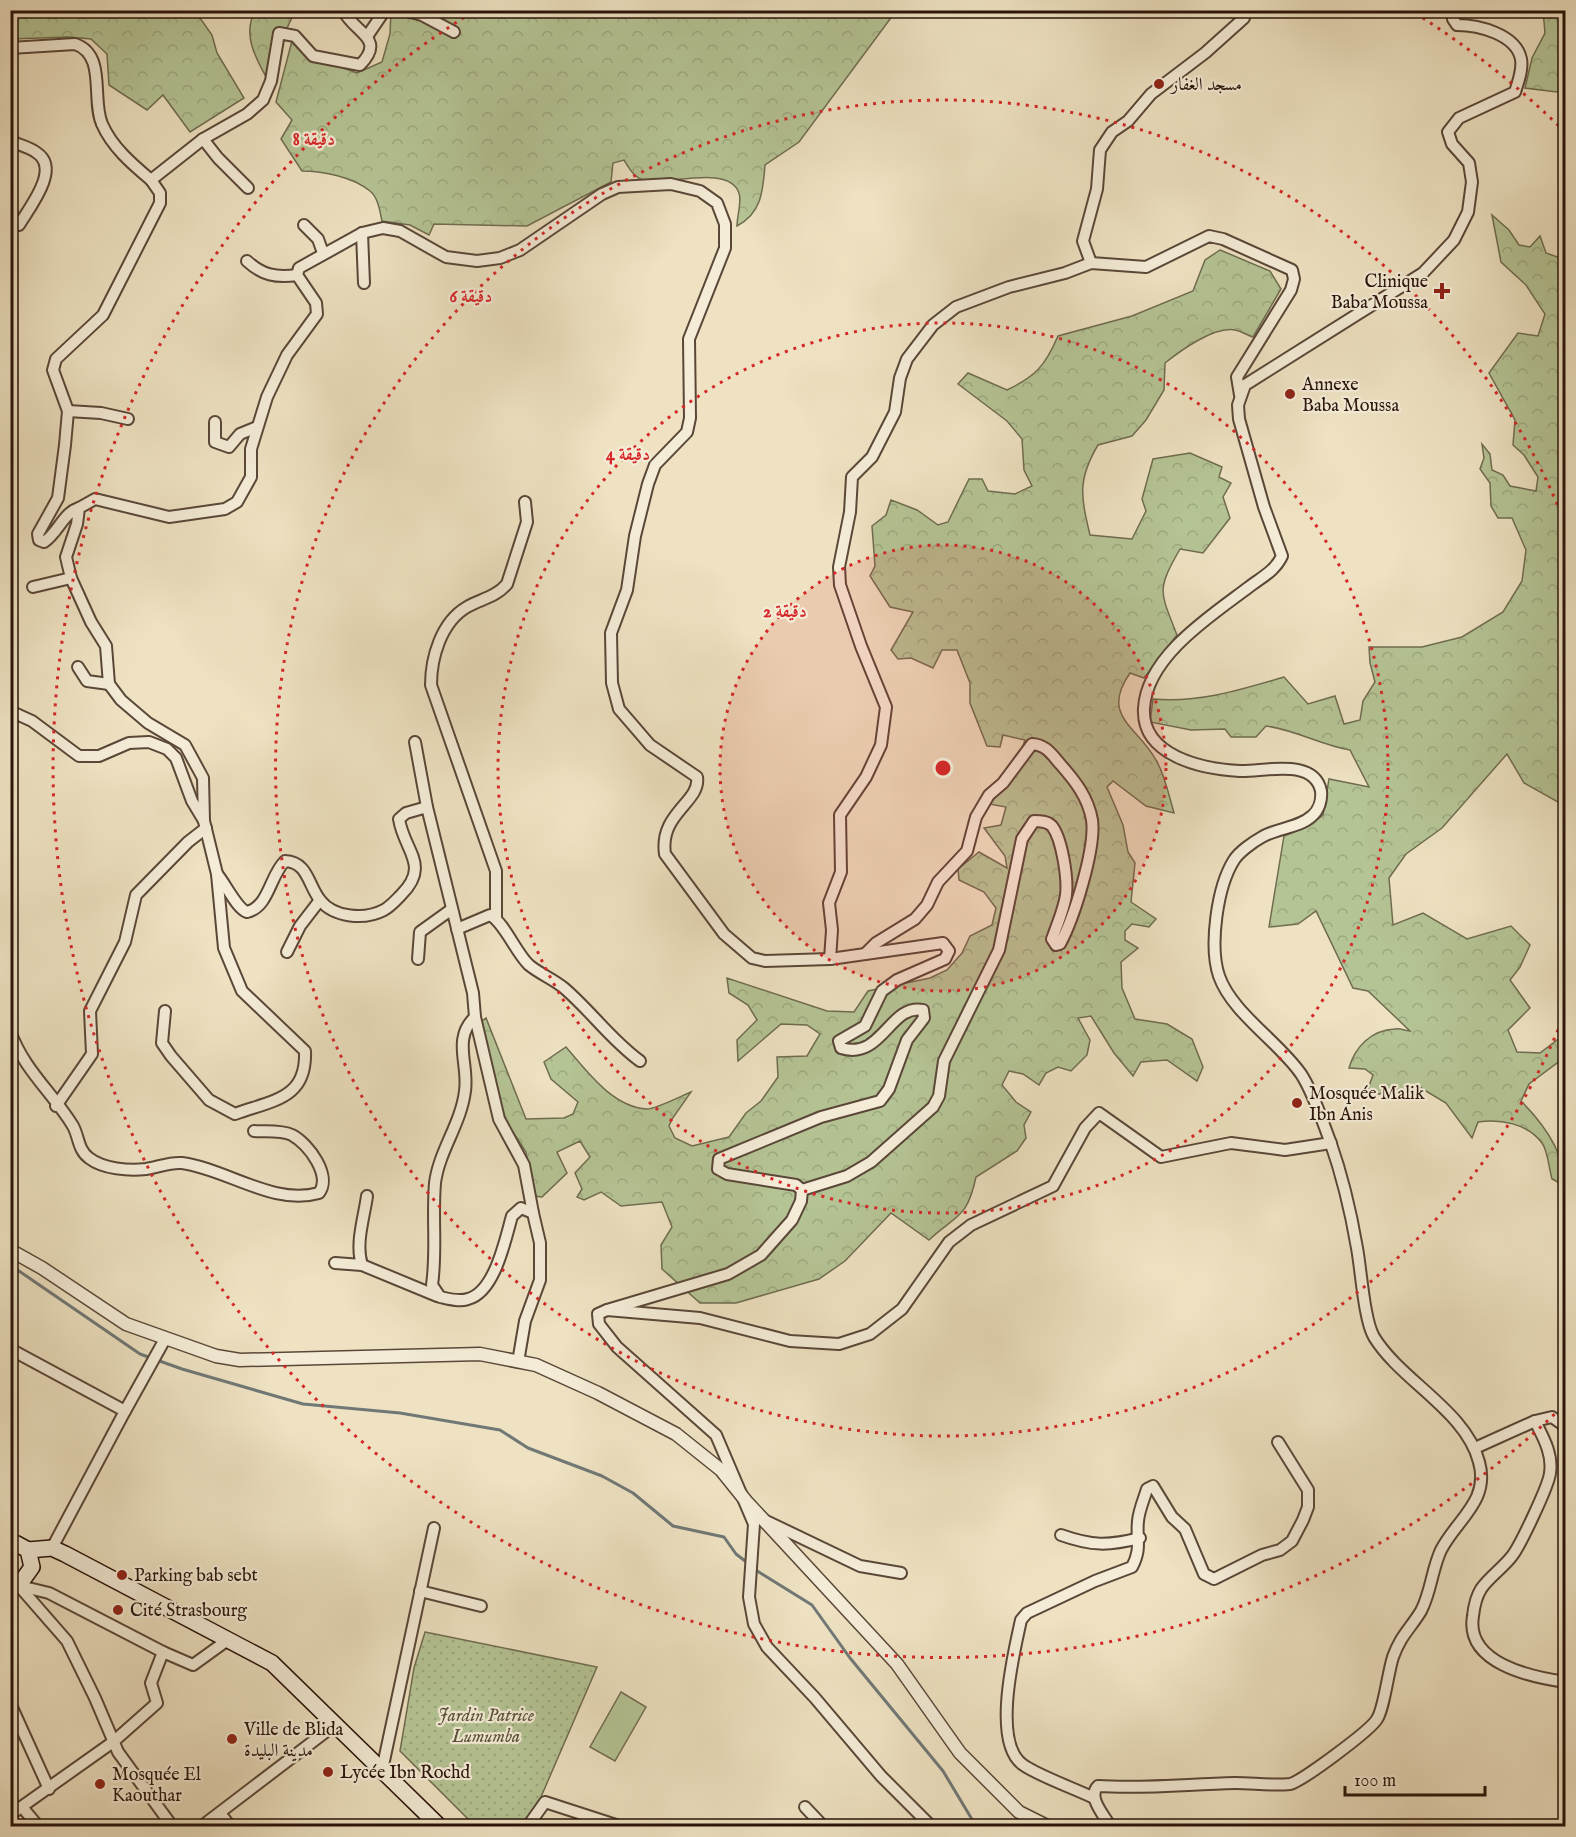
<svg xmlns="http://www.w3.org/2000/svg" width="1576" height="1837" viewBox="0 0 1576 1837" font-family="'IM FELL English',Amiri,serif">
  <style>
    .forest { fill: url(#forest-crowns); stroke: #6f6c50; stroke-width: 1.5 }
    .park { fill: url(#park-dots); stroke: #6f6c50; stroke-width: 1.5 }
    .pitch { fill: #b5c495; stroke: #6f6c50; stroke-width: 1.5 }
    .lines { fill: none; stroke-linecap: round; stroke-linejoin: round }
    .stream { stroke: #707876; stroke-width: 3 }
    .minor-casing { stroke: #5a4738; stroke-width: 14 }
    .tertiary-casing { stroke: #5a4738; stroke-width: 15 }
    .secondary-casing { stroke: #29130a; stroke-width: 18 }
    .minor { stroke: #f4ecd7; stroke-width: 10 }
    .tertiary { stroke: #f4ecd7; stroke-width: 12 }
    .secondary { stroke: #f4ecd7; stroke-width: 15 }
    .ring { fill: none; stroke: #d62828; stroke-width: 3; stroke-dasharray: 3 6 }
    .poi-dot { fill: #8f2418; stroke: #f4ecd7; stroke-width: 2 }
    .labels { text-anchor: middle; stroke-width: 4.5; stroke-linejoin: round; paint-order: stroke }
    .poi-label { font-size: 18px; fill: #29130a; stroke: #f4ecd7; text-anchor: start }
    .park-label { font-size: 18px; font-style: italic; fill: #5a513b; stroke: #f4ecd7 }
    .centre { fill: #d62828; stroke: #f4ecd7; stroke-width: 3 }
    .ring-label { font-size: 18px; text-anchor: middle; font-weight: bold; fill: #d62828; stroke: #f4ecd7; stroke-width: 4.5; stroke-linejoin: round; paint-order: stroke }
  </style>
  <defs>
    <pattern id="forest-crowns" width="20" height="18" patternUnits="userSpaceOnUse" patternTransform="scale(1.5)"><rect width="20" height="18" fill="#b5c495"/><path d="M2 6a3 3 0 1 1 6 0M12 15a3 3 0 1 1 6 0" fill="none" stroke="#9ca87f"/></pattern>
    <pattern id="park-dots" width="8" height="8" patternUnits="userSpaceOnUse" patternTransform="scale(1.5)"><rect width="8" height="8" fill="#b5c495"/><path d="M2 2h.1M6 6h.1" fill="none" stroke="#9ca87f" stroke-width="1.8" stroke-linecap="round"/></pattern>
  </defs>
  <rect width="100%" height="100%" fill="#eee2c2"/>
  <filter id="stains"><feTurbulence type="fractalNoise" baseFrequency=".00333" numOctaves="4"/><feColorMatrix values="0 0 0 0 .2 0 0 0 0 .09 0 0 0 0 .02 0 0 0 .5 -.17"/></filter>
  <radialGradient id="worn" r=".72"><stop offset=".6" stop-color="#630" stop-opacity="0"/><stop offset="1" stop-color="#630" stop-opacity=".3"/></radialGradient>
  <g class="forest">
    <path d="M11 10 195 11 212 35 217 53 244 98 190 132 163 95 147 110 109 85 107 54 91 39 69 37 11 39Z"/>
    <path d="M255 11H295L265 75C254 55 243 33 255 11Z"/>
    <path d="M391 11H896L799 142 765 165C763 190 762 213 737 226 737 216 742 201 739 193 729 163 663 187 643 180 634 177 629 168 624 160L613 163 611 182 527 226 434 224 429 235 410 225 382 221C380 212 378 197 370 191 353 177 323 171 302 171L281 139 292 120 276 102 293 37 301 36 309 43 315 58 357 73 382 62 390 34Z"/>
    <path d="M1543 11H1565V93L1525 88 1532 58 1545 33Z"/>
    <path d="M1492 215 1509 230 1519 245 1530 247 1540 236 1546 253 1566 260 1565 806 1524 783 1507 754 1442 828 1406 854 1389 878 1393 925 1423 913 1467 939 1511 926 1530 945 1520 967 1510 980 1530 1008 1508 1030 1517 1052 1540 1053 1565 1034V1057L1529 1084 1521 1101C1544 1124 1565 1153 1565 1186L1552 1179C1549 1169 1548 1151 1542 1143 1527 1123 1500 1119 1478 1122L1472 1138 1446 1103 1416 1085 1405 1094 1383 1093 1365 1097 1373 1075 1365 1069 1349 1068C1355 1047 1371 1030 1395 1029 1400 1028 1406 1031 1410 1031L1368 991 1353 988 1316 911 1298 924 1269 927 1284 836 1308 826 1323 815 1329 779 1369 787 1350 750C1321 745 1296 730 1266 726L1256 737H1231L1225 729 1191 730 1150 722 1153 699C1199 703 1240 690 1284 677L1308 704 1335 696 1344 724 1360 720 1363 701 1375 682 1370 663 1369 647H1422L1462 637 1503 612 1522 581 1526 550 1512 518H1498L1491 506 1490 483 1480 469 1484 458 1482 444 1490 454 1492 470 1503 475 1510 486 1536 491 1538 477 1524 455 1513 445 1515 420 1489 373 1518 333 1538 336 1545 314 1526 285 1501 262Z"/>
    <path d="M1220 250 1270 271 1281 289 1253 337C1247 335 1241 331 1235 330 1214 326 1180 351 1165 363L1164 390 1146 420 1132 436 1098 445C1077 480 1081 497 1090 535L1132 539 1146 511 1142 499 1153 459 1190 453 1222 467 1219 477 1231 483 1223 497 1230 518 1203 553 1180 549C1156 591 1160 591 1177 635L1144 678 1130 673C1100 716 1137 726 1156 760 1165 775 1169 796 1174 813L1146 806 1113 781 1107 787 1123 825 1128 852 1135 863 1131 902 1156 919 1149 927 1132 924 1125 931V940L1138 948 1121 962 1122 988 1135 1019 1167 1024 1192 1039 1203 1067 1197 1081 1167 1060 1141 1062 1133 1076 1114 1053 1091 1016 1078 1018 1090 1040 1087 1055 1071 1071 1058 1067 1046 1073 1039 1085 1023 1074 1009 1071 1002 1085 1016 1102 1031 1112 1024 1125 1026 1138 1017 1151 976 1177C967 1219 957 1214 929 1240L891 1213 845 1261 819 1279 736 1303H700L662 1269 661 1245 672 1227 662 1202 621 1206 601 1192 584 1200 577 1197 582 1189 575 1173 590 1157 580 1141 557 1152 567 1173 542 1197 533 1196 526 1152 509 1126 496 1096 482 1021 486 1018 526 1119 564 1118 573 1114 578 1102 551 1079 544 1062 566 1047C586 1070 612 1107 647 1109 656 1109 681 1096 691 1092L672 1119 669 1126 675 1138 692 1146 729 1137 746 1113 761 1101 778 1077 777 1057 807 1056 820 1034 807 1025 781 1024 738 1061 737 1040 757 1020 748 1005 729 993 727 978 827 1011 854 1012 868 991 930 978 947 970 962 953 970 936 992 925 996 908 984 892 959 880 958 869 979 852 1007 868 1005 856 984 828 1001 825 1006 807 989 804 999 780 1015 770 1025 740 1003 735 1000 747 987 746 970 703V683L957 650H942L933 668 911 658 898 659 891 650 913 612 890 607 870 576 875 566 872 526 886 515 891 500 917 510 938 525 948 522 969 479H982L988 491 1015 494 1032 486 1024 470 1022 439 1007 421 958 384 968 373 1007 390C1036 376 1045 366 1058 336L1132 316 1193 291 1205 260Z"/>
  </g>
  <path class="park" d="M425 1632 597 1667 541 1797 522 1826H475L400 1751 414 1668Z"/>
  <path class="pitch" d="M621 1692 646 1707 615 1761 590 1747Z"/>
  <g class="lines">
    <g class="stream">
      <path d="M10 1268 19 1271 140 1354 182 1369 303 1404 400 1413 500 1430 528 1448 602 1476 633 1493 673 1526 724 1537 736 1554 749 1564"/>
      <path d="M754 1569 812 1605 850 1658 943 1771 976 1826"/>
    </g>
    <g class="minor-casing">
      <g id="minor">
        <path d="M403 10 422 15 454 32"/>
        <path d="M368 35 385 10"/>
        <path d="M10 48 75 44C107 55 91 99 102 124 112 147 132 164 151 180"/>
        <path d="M203 139 218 158 248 188"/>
        <path d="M10 141C19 145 30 147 37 153 61 169 29 208 19 225"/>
        <path d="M304 225 318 239 323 253"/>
        <path d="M362 233 364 283"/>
        <path d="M247 261C262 275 276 278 297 275"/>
        <path d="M1091 263 1083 241 1097 189 1100 150 1112 132 1128 121 1151 94 1205 53 1244 18"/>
        <path d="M68 411 101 413 128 419"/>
        <path d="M215 422V442L229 447 240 434 257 427"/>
        <path d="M79 508C63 513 58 533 44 542L39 540 38 534 58 498 65 445 68 411 53 370 56 359 103 315 160 203V193L151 180 203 139 247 114 263 100 271 81 279 33 295 36 313 56 360 65C387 38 354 33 343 10"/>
        <path d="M33 587 71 578"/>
        <path d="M78 667 87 681 109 684"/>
        <path d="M10 711 32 721 79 756H99L129 743 149 742 167 749 176 758 192 801 204 821 217 874 224 948 242 991 305 1051C307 1099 273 1100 235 1114L209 1100 171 1056 162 1043 165 1011"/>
        <path d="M415 742 427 807 473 993 475 1017 499 1119 524 1165 533 1213"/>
        <path d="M204 821 203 778 185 745 148 723 121 700 109 684 106 646 91 622 71 578 66 557 77 524 79 508 95 499 169 517 225 509 237 502 251 477V449L267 397 287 355 317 314 316 303 297 275 299 268 362 233 383 228 400 231 446 257 477 261 500 258 520 250 602 194 618 187 671 184 700 191 717 203 725 224V248L689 339 690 418 687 432 655 465 648 484 635 536 627 590 611 633 612 683 619 709 650 745 697 777C701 802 659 813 665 854L724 934 752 958 765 961 830 959 943 943 949 951 945 959 897 980 882 991 865 1026 839 1041 841 1048C882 1061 890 1003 923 1010L924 1018 907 1040 889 1089 880 1101 821 1117 719 1159 718 1169 727 1174 796 1185 802 1190 801 1201 792 1220 761 1255 728 1274 607 1310"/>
        <path d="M217 874C225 883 237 909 247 912 269 907 270 875 285 861 308 862 308 885 320 900 334 918 365 920 384 910 391 906 396 900 401 895 431 865 404 851 399 819L406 813 427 807"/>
        <path d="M496 918V871L431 685C431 658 441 622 467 607 481 599 496 597 507 584L527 522 525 502"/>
        <path d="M457 929 490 915C504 922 516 953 529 965 540 974 553 979 564 988 591 1011 611 1040 640 1061"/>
        <path d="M287 952 300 926 320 900"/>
        <path d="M418 959 420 932 452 909"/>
        <path d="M830 959 832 930 829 903 841 872 840 815 866 777 881 745 886 707 861 646 840 585 839 567 850 512 852 477 872 457 895 412 900 378 907 359 933 325 956 307 1009 287 1065 273 1091 263 1146 267 1209 236 1223 239 1292 270 1294 279 1291 290 1237 377 1240 395"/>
        <path d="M475 1017C452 1039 469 1064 465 1091 461 1124 439 1151 435 1183 432 1217 437 1251 432 1285L440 1297C449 1299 459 1302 468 1299 495 1292 505 1240 512 1216L521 1208 533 1213 540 1243V1280L525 1321 518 1362"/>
        <path d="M10 1031C24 1070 52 1092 73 1126 79 1137 78 1150 89 1158 103 1169 129 1171 146 1169 159 1167 169 1162 182 1163 227 1169 273 1206 319 1193 332 1176 309 1144 292 1135 281 1130 266 1132 254 1131"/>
        <path d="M56 1106 92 1054 90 1011 125 942 136 895 188 842 206 828"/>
        <path d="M802 1190 847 1176 871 1162 933 1107 939 1096 944 1061 999 950 1022 839 1034 821C1040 821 1047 821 1052 826 1062 839 1068 878 1066 895 1064 909 1057 925 1052 939L1056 945 1060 944C1074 918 1096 848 1092 820 1088 797 1075 781 1061 765 1052 755 1047 745 1032 744L1003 783 989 795 976 817 967 851 938 882 927 905 915 919 876 943 865 954"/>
        <path d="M335 1263 362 1265 437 1296"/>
        <path d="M362 1265C355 1244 364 1218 367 1196"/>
        <path d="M10 1349 125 1411 52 1548"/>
        <path d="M125 1411 165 1339"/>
        <path d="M1535 1421C1543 1437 1553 1454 1550 1473 1549 1485 1520 1546 1512 1556 1503 1568 1489 1577 1481 1589 1476 1597 1474 1607 1473 1616 1465 1663 1530 1677 1566 1682"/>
        <path d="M1475 1448 1535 1421 1552 1417 1562 1424 1566 1431"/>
        <path d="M764 1520 860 1566 901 1573"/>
        <path d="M1061 1535C1092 1546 1108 1546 1140 1538"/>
        <path d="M19 1586 67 1641 95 1698 118 1752 172 1826"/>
        <path d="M420 1591 481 1606"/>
        <path d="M163 1652 193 1665 229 1639"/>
        <path d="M10 1703 49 1789"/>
        <path d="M382 1770 434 1528"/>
        <path d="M1094 1798C1076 1789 1036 1775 1022 1764 992 1741 1014 1652 1021 1620L1027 1613 1095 1581 1132 1567C1142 1548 1136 1540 1138 1521 1139 1510 1144 1499 1147 1489L1153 1486 1172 1517 1185 1529 1204 1574 1214 1579 1262 1555 1280 1550 1292 1541 1303 1520 1308 1507V1490L1278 1442"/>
        <path d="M22 1807 38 1826"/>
        <path d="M805 1807 823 1826"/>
        <path d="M220 1813 230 1826"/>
        <path d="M10 1815 113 1742 157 1703 151 1683 163 1652 49 1593 20 1586"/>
        <path d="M202 1826 336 1724"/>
        <path d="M528 1826 545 1802 619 1826"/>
        <path d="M931 1826 881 1776 815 1698 767 1647 754 1624 749 1597 754 1524 716 1435 617 1347 599 1324 598 1314 607 1310 700 1318 790 1341 839 1344 870 1334 902 1309 949 1242 971 1225 1053 1186 1085 1128 1099 1113 1161 1157 1231 1143 1285 1150 1331 1143"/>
        <path d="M1110 1826C1104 1815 1087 1797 1098 1786 1146 1789 1188 1784 1235 1783 1253 1783 1272 1786 1290 1784 1301 1782 1371 1730 1377 1719 1384 1709 1388 1672 1393 1657 1401 1635 1410 1629 1421 1611 1431 1592 1432 1569 1441 1550 1457 1519 1490 1501 1479 1462 1466 1411 1401 1381 1374 1337 1364 1320 1361 1269 1357 1248 1351 1213 1342 1175 1330 1141 1322 1120 1313 1092 1301 1074 1279 1042 1232 1013 1219 976 1209 946 1217 887 1234 860 1239 852 1253 842 1262 837 1277 828 1299 828 1312 816 1319 810 1322 800 1321 791 1314 757 1263 772 1240 771 1202 769 1141 756 1144 708 1147 656 1212 615 1249 587 1262 577 1275 571 1282 556L1264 507 1239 419 1238 405 1245 385 1423 273 1454 240 1468 212 1472 182 1469 163 1452 144 1448 132 1459 118 1515 92C1518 82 1523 70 1521 59 1516 34 1478 25 1457 25L1453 19 1456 13 1461 10"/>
      </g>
    </g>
    <g class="tertiary-casing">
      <path id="tertiary" d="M10 1250 42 1268 126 1324 216 1356 240 1360 480 1354 536 1365 598 1393 676 1434 721 1470 746 1501 897 1664 960 1753 1019 1812 1047 1826"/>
    </g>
    <g class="secondary-casing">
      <g id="secondary">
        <path d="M10 1543 17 1544 28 1550 32 1567 22 1581 10 1583"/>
        <path d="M28 1550 52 1548 65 1554 272 1663 439 1826"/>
      </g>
    </g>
    <use href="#minor" class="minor"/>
    <use href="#tertiary" class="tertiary"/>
    <use href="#secondary" class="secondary"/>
  </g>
  <circle cx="943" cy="768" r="223" fill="#d62828" fill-opacity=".12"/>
  <g class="ring">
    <circle cx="943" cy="768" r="223"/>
    <circle cx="943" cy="768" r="445"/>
    <path d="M1565 1013A668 668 0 1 1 1565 523"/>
    <path d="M1561 1408A890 890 0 1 1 471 13M1415 13A890 890 0 0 1 1561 128"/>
  </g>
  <g class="poi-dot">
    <circle cx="1159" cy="84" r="6"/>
    <path d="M1439 282h6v6h6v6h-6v6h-6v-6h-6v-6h6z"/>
    <circle cx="1290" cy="394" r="6"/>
    <circle cx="1297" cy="1103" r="6"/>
    <circle cx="122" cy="1575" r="6"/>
    <circle cx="118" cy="1610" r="6"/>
    <circle cx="232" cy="1739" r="6"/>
    <circle cx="328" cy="1772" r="6"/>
    <circle cx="100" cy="1784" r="6"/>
  </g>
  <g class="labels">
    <g class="poi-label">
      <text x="1171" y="90">مسجد الغفار</text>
      <text x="1428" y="287" text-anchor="end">Clinique<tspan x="1428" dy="21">Baba Moussa</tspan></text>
      <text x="1302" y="390">Annexe<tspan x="1302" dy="21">Baba Moussa</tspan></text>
      <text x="1309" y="1099">Mosquée Malik<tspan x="1309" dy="21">Ibn Anis</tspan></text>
      <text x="134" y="1581">Parking bab sebt</text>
      <text x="130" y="1616">Cité Strasbourg</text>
      <text x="244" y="1735">Ville de Blida<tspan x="244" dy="21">مدينة البليدة</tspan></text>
      <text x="340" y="1778">Lycée Ibn Rochd</text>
      <text x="112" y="1780">Mosquée El<tspan x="112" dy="21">Kaouthar</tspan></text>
    </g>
    <g class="park-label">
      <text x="486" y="1721">Jardin Patrice<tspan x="486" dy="21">Lumumba</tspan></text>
    </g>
  </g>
  <circle cx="943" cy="768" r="9" class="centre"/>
  <g class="ring-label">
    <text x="314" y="145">8 دقيقة</text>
    <text x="471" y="302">6 دقيقة</text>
    <text x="628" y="460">4 دقيقة</text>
    <text x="785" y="617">2 دقيقة</text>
  </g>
  <rect width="1576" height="1837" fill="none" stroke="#eee2c2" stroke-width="36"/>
  <rect x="12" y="12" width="1552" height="1813" fill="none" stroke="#29130a" stroke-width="3"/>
  <rect x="18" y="18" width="1540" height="1801" fill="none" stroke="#29130a" stroke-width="1.5"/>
  <path d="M1345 1786v9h140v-9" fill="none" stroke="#29130a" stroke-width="3"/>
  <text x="1354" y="1786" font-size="18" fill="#29130a" stroke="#f4ecd7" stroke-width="4.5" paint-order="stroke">100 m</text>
  <rect width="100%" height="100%" filter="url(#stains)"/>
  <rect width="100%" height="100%" fill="url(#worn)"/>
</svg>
